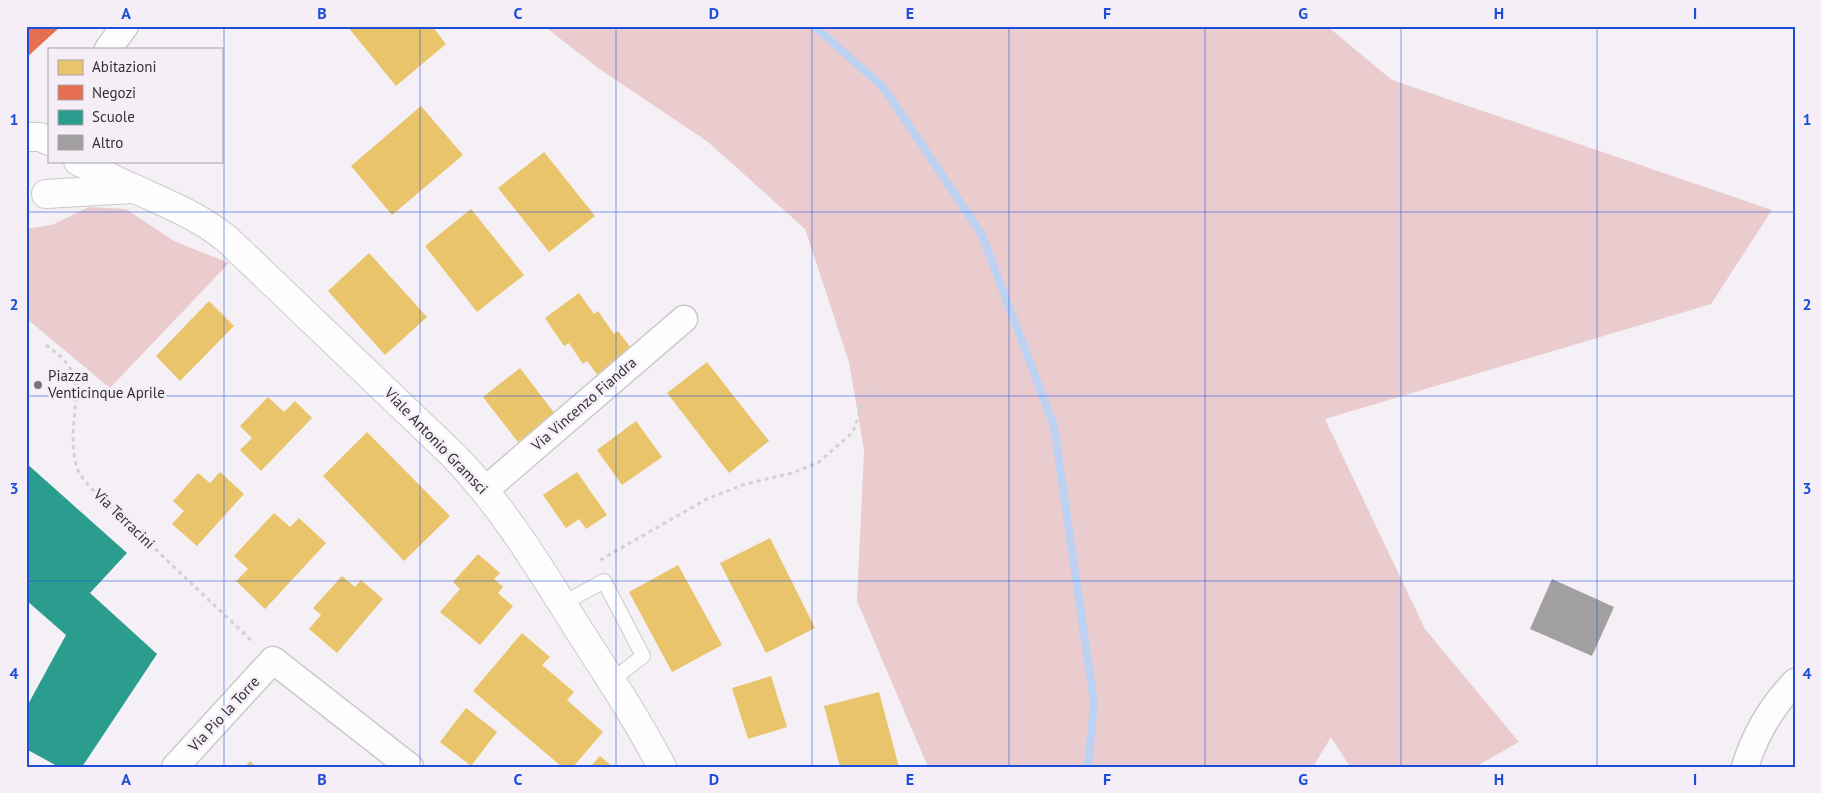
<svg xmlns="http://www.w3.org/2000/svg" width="1821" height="793" viewBox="0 0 1821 793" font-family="'PT Sans',sans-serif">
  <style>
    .green { fill: #eaccce }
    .homes { fill: #e9c46a }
    .shops { fill: #e76f51 }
    .schools { fill: #2a9d8f }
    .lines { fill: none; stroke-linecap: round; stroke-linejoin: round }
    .stream { stroke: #bdd1f2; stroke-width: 8 }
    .building { fill: #a3a0a2 }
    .lane-casing { stroke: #ccc9cc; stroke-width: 16 }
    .street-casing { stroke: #ccc9cc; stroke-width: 29 }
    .secondary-casing { stroke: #ccc9cc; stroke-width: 30 }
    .path { stroke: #d3d1d4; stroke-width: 3; stroke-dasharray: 4 4; stroke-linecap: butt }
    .lane { stroke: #fdfdfe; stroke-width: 14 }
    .street { stroke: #fdfdfe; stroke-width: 26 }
    .secondary { stroke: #fdfdfe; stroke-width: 28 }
    .grid { fill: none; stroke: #1d4ed8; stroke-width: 1; stroke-opacity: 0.55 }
    .poi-dot { fill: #777478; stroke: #f5eef7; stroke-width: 2 }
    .labels { text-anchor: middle; stroke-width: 5; stroke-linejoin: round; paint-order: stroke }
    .poi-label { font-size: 15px; fill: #333134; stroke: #f5eef7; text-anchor: start }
    .street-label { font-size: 15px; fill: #333134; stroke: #f5eef7 }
    .neatline { fill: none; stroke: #1d4ed8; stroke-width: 2 }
    .grid-label { font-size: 16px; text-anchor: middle; font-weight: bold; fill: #1d4ed8 }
  </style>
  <rect width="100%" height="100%" fill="#f4f0f5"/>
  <g class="green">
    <path d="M544 26H1327L1392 80 1772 210 1711 304 1325 419 1425 629 1519 742 1475 767H1350L1331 737 1313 767H928L857 601 864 450 849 362 805 229 708 142 598 68Z"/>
    <path d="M89 207 126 209 174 241 229 263 110 388 26 318V229L52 225Z"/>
  </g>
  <g class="homes">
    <path d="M347 26H432L446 44 396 86Z"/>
    <path d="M421 106 463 155 392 215 351 166Z"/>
    <path d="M544 152 595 216 549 252 498 188Z"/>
    <path d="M471 209 524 275 477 312 425 246Z"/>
    <path d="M369 253 427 317 385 355 328 291Z"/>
    <path d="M579 293 594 314 598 311 614 334 618 331 634 352 599 377 587 361 583 364 569 343 564 346 545 318Z"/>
    <path d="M209 301 234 326 180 381 156 356Z"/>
    <path d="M707 362 769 441 729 473 667 393Z"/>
    <path d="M520 368 555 414 518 442 483 397Z"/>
    <path d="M268 397 284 412 295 401 312 418 261 471 240 450 252 438 240 426Z"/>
    <path d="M636 421 662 457 622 485 597 450Z"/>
    <path d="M367 432 450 516 404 561 323 476Z"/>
    <path d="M220 472 244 494 197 546 172 524 184 511 173 501 198 473 210 483Z"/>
    <path d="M577 472 607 515 586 529 579 519 566 528 543 495Z"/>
    <path d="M274 513 290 527 299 518 326 543 265 609 236 581 248 569 234 556Z"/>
    <path d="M770 538 815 628 766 653 720 563Z"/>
    <path d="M478 554 500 573 494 579 503 587 498 593 513 606 480 645 440 612 460 589 453 582Z"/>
    <path d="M678 565 722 645 672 672 629 592Z"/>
    <path d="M342 576 355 587 361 580 383 599 337 653 309 629 321 615 313 608Z"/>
    <path d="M522 633 550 657 542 665 574 692 567 700 603 732 573 767H562L473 691Z"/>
    <path d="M771 676 787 727 748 739 732 688Z"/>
    <path d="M879 692 899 767H840L824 706Z"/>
    <path d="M466 708 497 732 471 766 440 742Z"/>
    <path d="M600 756 613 767H590Z"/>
    <path d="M250 761 256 767H245Z"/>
  </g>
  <path class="shops" d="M26 26H61L26 58Z"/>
  <path class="schools" d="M26 463 127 553 90 593 157 654 82 767H59L26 749V708L66 635 26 600Z"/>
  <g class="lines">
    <path class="stream" d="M814 26 883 87 982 235 1054 426 1094 703 1088 767"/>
  </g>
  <path class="building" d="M1552 579 1614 607 1592 656 1530 629Z"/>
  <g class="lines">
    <g class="lane-casing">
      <path id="lane" d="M562 604 604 581 643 656 611 681"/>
    </g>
    <g class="street-casing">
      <g id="street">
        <path d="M108 49 125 26"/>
        <path d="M485 490 684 319"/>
        <path d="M175 767 273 660 410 767"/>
        <path d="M1745 767C1755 734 1771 707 1795 682"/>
      </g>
    </g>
    <g class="secondary-casing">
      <g id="secondary">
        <path d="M26 137H40L49 141"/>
        <path d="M78 161C96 170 114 180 133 188 167 204 197 215 227 239L454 456C502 506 538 565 575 624 605 671 636 717 662 767"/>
        <path d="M46 194 132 189"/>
      </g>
    </g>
    <g class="path">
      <path d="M46 345C60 355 71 365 76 382 77 409 69 438 76 464 78 474 86 482 93 490L254 643"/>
      <path d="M600 560 707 499 742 485 792 473 819 462 853 432 869 384"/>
    </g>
    <use href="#lane" class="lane"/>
    <use href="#street" class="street"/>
    <use href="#secondary" class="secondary"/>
  </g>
  <path class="grid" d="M224 26V767M420 26V767M616 26V767M812 26V767M1009 26V767M1205 26V767M1401 26V767M1597 26V767M26 212H1795M26 396H1795M26 581H1795"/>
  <circle class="poi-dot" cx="38" cy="385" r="5"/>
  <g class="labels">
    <g class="poi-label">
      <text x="48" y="381">Piazza<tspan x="48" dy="17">Venticinque Aprile</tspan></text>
    </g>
    <g class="street-label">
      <text transform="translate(584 404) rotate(-41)" y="5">Via Vincenzo Fiandra</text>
      <text transform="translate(436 441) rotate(46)" y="5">Viale Antonio Gramsci</text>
      <text transform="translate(124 519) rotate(44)" y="5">Via Terracini</text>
      <text transform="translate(224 714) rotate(-47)" y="5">Via Pio la Torre</text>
    </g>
  </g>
  <rect width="1821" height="793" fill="none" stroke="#f5eef7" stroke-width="55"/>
  <rect x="48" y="48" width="175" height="115" fill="#f5eef7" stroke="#a7a2a9"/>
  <rect x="58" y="60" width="25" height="15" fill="#e9c46a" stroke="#a7a2a9"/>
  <text x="92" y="72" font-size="15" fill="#333134">Abitazioni</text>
  <rect x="58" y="85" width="25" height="15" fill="#e76f51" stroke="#a7a2a9"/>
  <text x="92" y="98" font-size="15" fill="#333134">Negozi</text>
  <rect x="58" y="110" width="25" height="15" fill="#2a9d8f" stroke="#a7a2a9"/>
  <text x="92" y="122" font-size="15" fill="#333134">Scuole</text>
  <rect x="58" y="135" width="25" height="15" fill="#a3a0a2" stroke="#a7a2a9"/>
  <text x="92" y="148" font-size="15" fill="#333134">Altro</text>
  <rect x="28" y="28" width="1766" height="738" class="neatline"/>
  <g class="grid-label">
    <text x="126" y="19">A</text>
    <text x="322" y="19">B</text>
    <text x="518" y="19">C</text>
    <text x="714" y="19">D</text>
    <text x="910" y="19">E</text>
    <text x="1107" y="19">F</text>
    <text x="1303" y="19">G</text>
    <text x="1499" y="19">H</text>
    <text x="1695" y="19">I</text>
    <text x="14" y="125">1</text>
    <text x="1807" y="125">1</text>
    <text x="14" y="310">2</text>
    <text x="1807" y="310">2</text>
    <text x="14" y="494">3</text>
    <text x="1807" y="494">3</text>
    <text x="14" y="679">4</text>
    <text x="1807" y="679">4</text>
    <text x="126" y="785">A</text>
    <text x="322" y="785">B</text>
    <text x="518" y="785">C</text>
    <text x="714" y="785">D</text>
    <text x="910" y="785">E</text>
    <text x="1107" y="785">F</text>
    <text x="1303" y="785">G</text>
    <text x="1499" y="785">H</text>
    <text x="1695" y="785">I</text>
  </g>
</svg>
